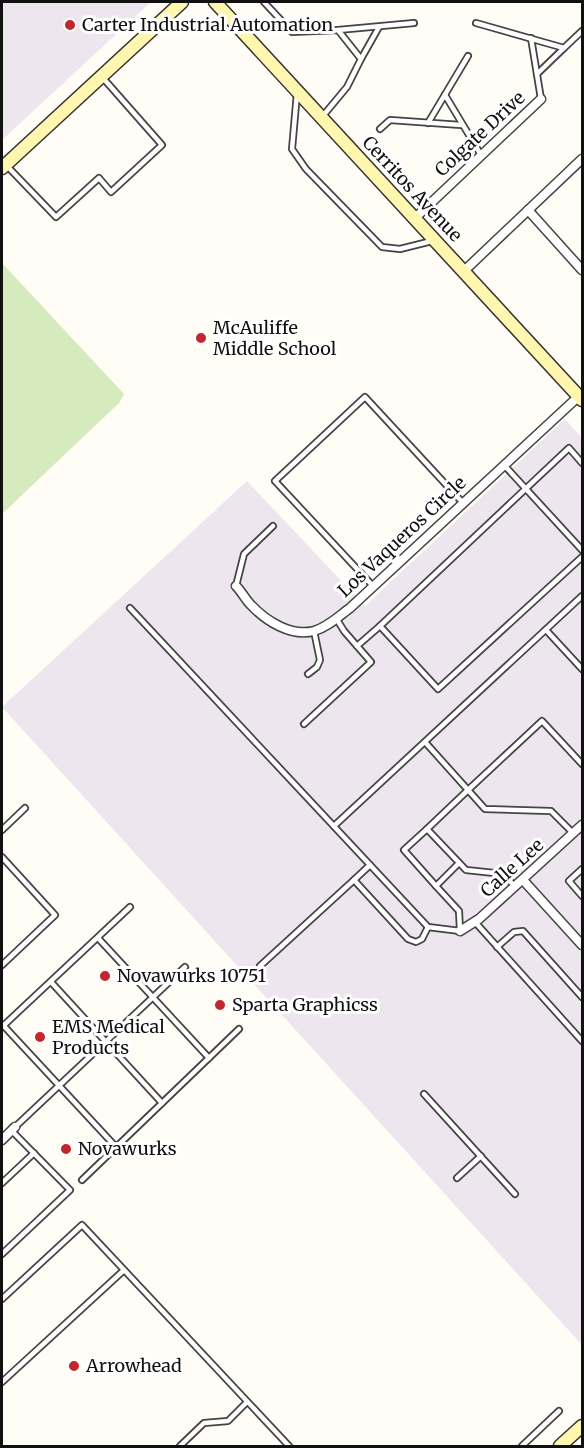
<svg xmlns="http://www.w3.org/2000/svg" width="584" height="1448" viewBox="0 0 584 1448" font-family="Merriweather,serif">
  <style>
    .industrial { fill: #eee6ef }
    .green { fill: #d5ebbd }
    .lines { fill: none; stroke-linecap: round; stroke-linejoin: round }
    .lane-casing { stroke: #444; stroke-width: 8 }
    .street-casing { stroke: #444; stroke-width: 11 }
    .secondary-casing { stroke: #333; stroke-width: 15 }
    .lane { stroke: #fff; stroke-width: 4.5 }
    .street { stroke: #fff; stroke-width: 8 }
    .secondary { stroke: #fff6b0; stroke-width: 12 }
    .poi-dot { fill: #c4262e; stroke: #fff; stroke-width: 2 }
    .labels { text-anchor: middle; stroke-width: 6; stroke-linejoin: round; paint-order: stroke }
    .poi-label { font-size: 18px; fill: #111; stroke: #fff; text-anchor: start }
    .street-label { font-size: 18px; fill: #111; stroke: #fff }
  </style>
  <rect width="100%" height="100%" fill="#fffdf5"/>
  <g class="industrial">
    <path d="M2 2H151L2 140Z"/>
    <path d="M565 419 582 438V1345L2 707 247 481 365 606Z"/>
  </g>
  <path class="green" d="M2 263 124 394 119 403 2 514Z"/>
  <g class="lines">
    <g class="lane-casing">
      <g id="lane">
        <path d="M264 2 292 32 338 30 361 59 347 87 322 117"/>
        <path d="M476 23 564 48 582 31"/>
        <path d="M338 30 414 23"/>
        <path d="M531 38 541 99"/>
        <path d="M361 59 379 27"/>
        <path d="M537 74 564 48"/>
        <path d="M297 93 292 149 306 169 382 247 400 249 432 241"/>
        <path d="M445 95 481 155"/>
        <path d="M428 123 468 56"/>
        <path d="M380 129 390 120 461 125"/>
        <path d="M7 166 56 217 99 178 111 192 162 145 103 78"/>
        <path d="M582 463 569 448 380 626 438 689 582 557"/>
        <path d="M504 465 582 550"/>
        <path d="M236 586 244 554 273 526"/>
        <path d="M373 586 275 481 365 397 463 503"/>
        <path d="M130 608 428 927 460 931 459 911 436 886"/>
        <path d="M546 630 582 669"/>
        <path d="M357 646 380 626"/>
        <path d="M308 674 317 667 320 660 314 631"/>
        <path d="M304 724 371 662 344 631 336 618"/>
        <path d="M425 742 468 790 427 829 466 870 504 874 515 887"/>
        <path d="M334 826 582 596"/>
        <path d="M427 829 404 850 436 886 459 863"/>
        <path d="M2 830 25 808"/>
        <path d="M573 833 551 811 485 809 468 790 542 721 582 764"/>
        <path d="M2 857 55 915 2 965"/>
        <path d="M370 865 354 880 408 939 416 942 422 939 428 927"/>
        <path d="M582 869 569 881 582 896"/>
        <path d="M475 922 582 1041"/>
        <path d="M98 938 209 1058"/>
        <path d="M497 947 514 932 523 931 582 997"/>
        <path d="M260 966 354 880"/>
        <path d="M51 982 162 1103"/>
        <path d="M3 1025 116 1147"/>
        <path d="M2 1027 130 907"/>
        <path d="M424 1094 515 1194"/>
        <path d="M15 1127 185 967"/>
        <path d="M457 1178 481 1156"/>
        <path d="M82 1180 239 1029"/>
        <path d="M2 1183 34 1153"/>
        <path d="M2 1254 70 1190 12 1131"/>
        <path d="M2 1299 82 1225 289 1446"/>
        <path d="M2 1382 124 1270"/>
        <path d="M180 1446 204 1423 228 1421 247 1402"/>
        <path d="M522 1446 559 1411"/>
      </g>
    </g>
    <g class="street-casing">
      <g id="street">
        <path d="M528 210 582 270"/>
        <path d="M415 218 541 99"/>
        <path d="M464 271 582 159"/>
        <path d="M236 586C242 592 245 599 251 605 266 621 291 637 314 631 328 627 339 616 350 608L579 396"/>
        <path d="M523 880 582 945"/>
        <path d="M460 931 479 919 582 825"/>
        <path d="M2 1140 15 1127"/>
      </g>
    </g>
    <g class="secondary-casing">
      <g id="secondary">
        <path d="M215 2 582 400"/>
        <path d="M2 168 182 2"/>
        <path d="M560 1446 582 1426"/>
      </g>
    </g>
    <use href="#lane" class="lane"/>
    <use href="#street" class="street"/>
    <use href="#secondary" class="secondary"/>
  </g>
  <g class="poi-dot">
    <circle cx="70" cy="25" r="6"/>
    <circle cx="201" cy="338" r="6"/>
    <circle cx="105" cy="976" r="6"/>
    <circle cx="220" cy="1005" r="6"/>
    <circle cx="40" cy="1037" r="6"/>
    <circle cx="66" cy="1149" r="6"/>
    <circle cx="74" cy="1366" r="6"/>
  </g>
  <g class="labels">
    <g class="poi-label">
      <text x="82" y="31">Carter Industrial Automation</text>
      <text x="213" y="334">McAuliffe<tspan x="213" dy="21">Middle School</tspan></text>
      <text x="117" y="982">Novawurks 10751</text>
      <text x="232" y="1011">Sparta Graphicss</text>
      <text x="52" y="1033">EMS Medical<tspan x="52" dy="21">Products</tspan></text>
      <text x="78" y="1155">Novawurks</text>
      <text x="86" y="1372">Arrowhead</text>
    </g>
    <g class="street-label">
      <text transform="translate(480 134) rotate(-43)" y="6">Colgate Drive</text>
      <text transform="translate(412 189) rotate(47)" y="6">Cerritos Avenue</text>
      <text transform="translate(402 537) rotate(-43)" y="6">Los Vaqueros Circle</text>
      <text transform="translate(512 868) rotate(-42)" y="6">Calle Lee</text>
    </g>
  </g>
  <rect width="584" height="1448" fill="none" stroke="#111111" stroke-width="6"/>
</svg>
